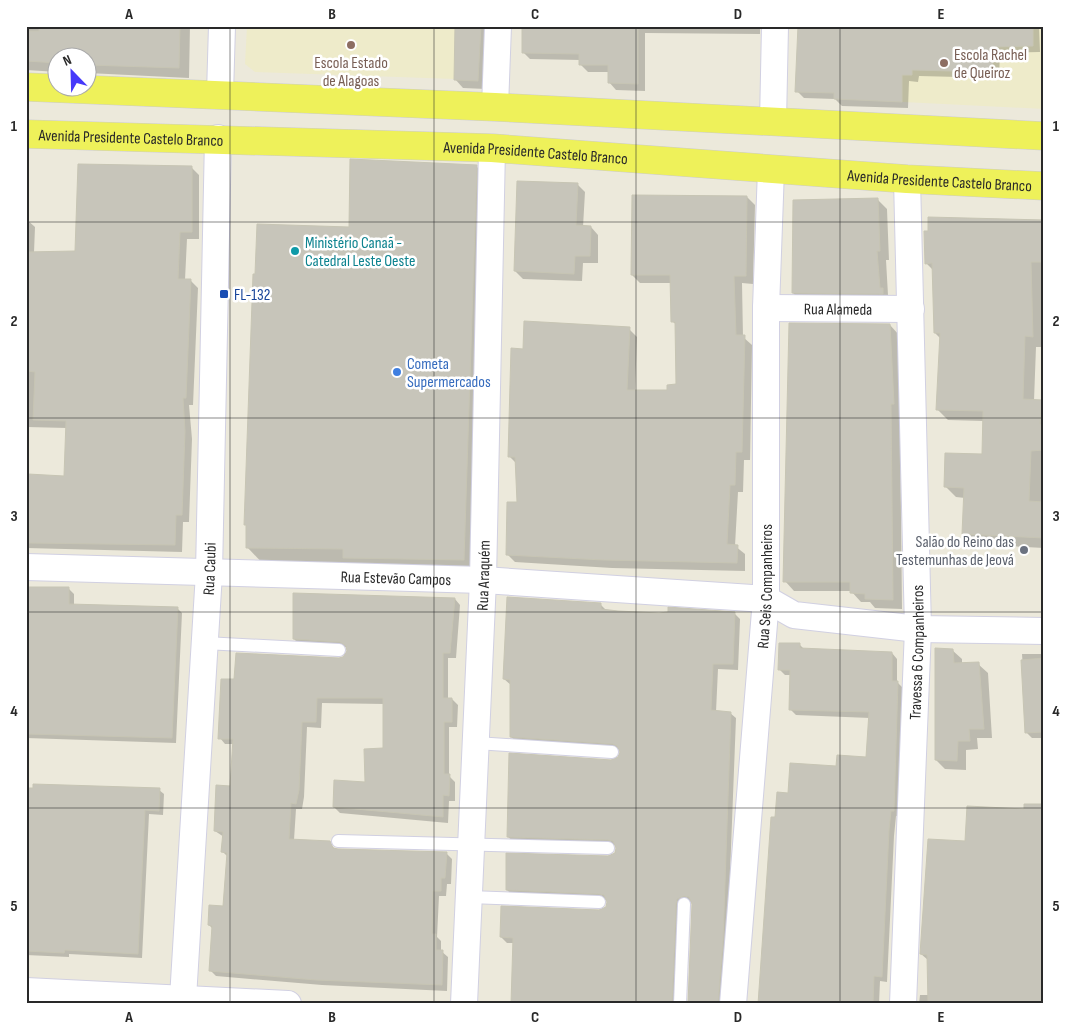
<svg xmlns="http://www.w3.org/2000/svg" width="1070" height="1030" viewBox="0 0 1070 1030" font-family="'Sofia Sans Condensed',sans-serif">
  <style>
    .education { fill: #eeebca }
    .shadow { fill: #0003; fill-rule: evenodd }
    .building { fill: #c7c5ba; stroke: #c7c5b4 }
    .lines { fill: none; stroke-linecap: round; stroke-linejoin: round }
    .service-casing { stroke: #d1d0e2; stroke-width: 14 }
    .minor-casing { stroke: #d1d0e2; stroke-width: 28 }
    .primary-casing { stroke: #ccc; stroke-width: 29 }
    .service { stroke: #fff; stroke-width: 12 }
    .minor { stroke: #fff; stroke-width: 26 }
    .primary { stroke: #eef15a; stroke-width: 28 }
    .grid { fill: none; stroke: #292929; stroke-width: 1; stroke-opacity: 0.55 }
    .education-dot { fill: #8d6e63; stroke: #fff; stroke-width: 2 }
    .culture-dot { fill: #0f9aa8; stroke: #fff; stroke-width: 2 }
    .transit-dot { fill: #1a4fb4; stroke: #fff; stroke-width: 2 }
    .shop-dot { fill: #3f7fe0; stroke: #fff; stroke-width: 2 }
    .worship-dot { fill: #6b7280; stroke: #fff; stroke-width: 2 }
    .labels { text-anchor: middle; stroke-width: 5; stroke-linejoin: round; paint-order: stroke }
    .education-label { font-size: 16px; fill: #785e54; stroke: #fff; text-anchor: start }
    .street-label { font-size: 16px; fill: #292929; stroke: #fff }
    .culture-label { font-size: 16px; fill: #0d838f; stroke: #fff; text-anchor: start }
    .transit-label { font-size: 16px; fill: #164399; stroke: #fff; text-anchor: start }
    .shop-label { font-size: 16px; fill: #366cbe; stroke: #fff; text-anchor: start }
    .worship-label { font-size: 16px; fill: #5b616d; stroke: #fff; text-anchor: end }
    .neatline { fill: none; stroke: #292929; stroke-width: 2 }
    .grid-label { font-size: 16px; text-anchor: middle; font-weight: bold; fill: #292929 }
  </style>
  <rect width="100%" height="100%" fill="#ece9db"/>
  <g class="education">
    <path d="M247 26H456L455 79 255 72 245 64Z"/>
    <path d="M844 26H1044V109L844 99Z"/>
  </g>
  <g class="shadow">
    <path d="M26 26H190L189 78 88 73V58H58V72L26 70Z"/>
    <path d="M457 26H489L486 89 463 88 455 79Z"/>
    <path d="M524 26H760V34L645 33V91L616 90 609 82V72H588L580 64V60L530 59 523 52Z"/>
    <path d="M799 26H1039L1040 52 1000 53 999 78 919 76 918 82 909 81 908 108 842 106 835 99 804 98 797 91Z"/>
    <path d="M476 166 496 186 483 579 266 567 247 547 350 228Z"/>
    <path d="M192 168 199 175V239H187L185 280 191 281 198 288 193 405H189L192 439 189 522H183L182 552 26 548V219L35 227 34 253H76ZM27 427 67 428 65 477 29 476Z"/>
    <path d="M577 184 585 192 583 227H591L598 235V263H583L582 281 523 279 515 271Z"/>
    <path d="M747 197 755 205 753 284 742 283 743 337 752 345 750 460H744L743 492H738L735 546 745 554V571L612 568 515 562 507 554 519 504 517 464 510 457 525 350 629 329 637 337 635 391 668 392 678 386 677 325 673 322 672 283H640L632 275Z"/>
    <path d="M878 200 887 209 889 260H886L888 295 892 298 802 302 793 293Z"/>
    <path d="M1044 222V347H1036L1034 401H1041L1044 403V548L974 544 963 534 965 498 956 497 945 486 983 456 984 421 948 420 937 409 941 339 935 333 934 271 926 263Z"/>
    <path d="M890 325 899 335 902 609 875 608 870 602H861L851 591H794L785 581Z"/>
    <path d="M26 588 69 589 74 594V606L177 608 182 613 176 743 26 738Z"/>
    <path d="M455 599 460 605 456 658H448V699H452L458 705 457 727H449V776L455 782V801H449L448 823 340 813 334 807 366 784 384 750V704L322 703 321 728 307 727 304 797 302 809H296L294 840 329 843 336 850 446 853 452 859 451 884H447L446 896H439L437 937 441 941V951L448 957 447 991 322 985 216 976 210 970 213 929 209 925 224 907 228 857 223 852 224 837 215 831 231 787 234 744H225L220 738 235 681 339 659 347 656 348 647 300 645 294 639Z"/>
    <path d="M600 604 606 610 659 615 734 613 740 619 738 670 718 669 716 712 730 713 736 718 725 1004H689L693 902H687L677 1004H513L514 943H507L501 937 599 911 607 908V900L512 895 507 890 613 856 617 849 615 845 514 842 508 837 619 758 621 752 619 749 517 742 511 737V685L504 679Z"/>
    <path d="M799 644 805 650 892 653 897 659V682L903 688 899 816H896L894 836 887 982 880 981 879 1004H760L776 818 789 795 837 767 867 758 870 718 796 715 791 710V675H785L779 669Z"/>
    <path d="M952 650 962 659V664H978L988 673 992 738H977L978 749 966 750V770L945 769 936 760Z"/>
    <path d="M1022 654H1044V743L1041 738H1032L1027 733Z"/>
    <path d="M26 789 159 790 164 794 163 815 149 814 142 958 69 954V957L26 955Z"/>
    <path d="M929 840 1044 1004H919L920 995H929L928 960 921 954Z"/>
  </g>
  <g class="building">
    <path d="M39 26H180L179 68 88 65V58H58V63L26 61V31H39Z"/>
    <path d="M455 26H481L478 81 454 80Z"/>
    <path d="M522 26H638V84L608 83V65H579V54L522 53Z"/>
    <path d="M798 26H1033V46L993 47 992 72 912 70V75H902V102L834 99V93L795 92Z"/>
    <path d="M350 159 477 165 464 560 343 558V549L246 548V525H244L253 274H255L257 224 349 227Z"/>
    <path d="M78 164 192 166V232H180L178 279H191L186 398H183L185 431 182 515H176L175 545 29 543 28 474 64 476 66 421 33 420 35 372 27 371 26 252 75 251Z"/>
    <path d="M517 181 578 183 576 225 591 226 590 256H575L574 274 514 271Z"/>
    <path d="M632 195 747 196 746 276H734L736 335H745L742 452H736L735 485H730L727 544 738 545 737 563 604 560 506 555 507 502H517L515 457H508L511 348 523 349 524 321 630 327 627 390H667V385L676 384 675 322H671L670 275H631Z"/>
    <path d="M878 198 880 251H877L880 288H883V294L792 293 793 200Z"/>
    <path d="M928 217 1044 220V262H1031L1033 337 1025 336 1023 399 1042 400 1040 424 1044 425V450L1031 451 1029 501 1044 502V538L962 534 964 488 944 487 945 453 982 454 983 411 936 410 940 333H934L932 263 925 264 924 231H928Z"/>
    <path d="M789 323 890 324 894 404H891L893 600 865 599V594L850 593V582H783Z"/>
    <path d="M26 587H69V604L178 607 172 738 26 734Z"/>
    <path d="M293 593 455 598 450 653H443V698H452V722H444V774H450L449 796 443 795V817L333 807 334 780 365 782 364 749 383 748V698H317L316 722H302L299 790 296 804 291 803 289 839 330 841 333 848 338 849 447 852 445 878H441V891H433L432 934H436V950H443L442 985 316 980 209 971 212 926 208 925 209 905 223 906 227 853 221 852 223 832 214 831 216 785 230 786 233 739H218L221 679H234L236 653 339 658 343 657 347 651 346 646 340 642 293 639Z"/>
    <path d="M507 597 601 603V609L618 611 659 613 668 612V607L735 612 733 664H713L712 686 711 710 731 712 723 940 718 1004H688L692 904 689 897 684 896 677 899 676 904 672 1004H511L513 938 500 937 501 906 599 910 606 907 607 902 604 895 599 894 506 890V853L608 856 615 853 616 848 613 841 608 840 507 837 509 753 611 760 618 757 620 752 617 746 613 744 510 737V680L503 679Z"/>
    <path d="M779 643H800V648L892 652V681H898L894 811H891L889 830 882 977 874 976 873 1004H758L771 817H775L777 792 788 793 790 763 836 766 837 755 866 757 869 712 789 710 790 670H778Z"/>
    <path d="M935 648 953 649 954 663 979 662 984 729H969L970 741H958L957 761 935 760Z"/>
    <path d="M1044 658V732L1025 733 1021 660Z"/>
    <path d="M33 784 160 788 159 811 145 810 138 954 65 950 64 953 26 951V788H33Z"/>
    <path d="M1024 804H1044V1004H928L927 955 920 954 928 839 965 841 967 806 1024 809Z"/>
  </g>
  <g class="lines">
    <g class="service-casing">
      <g id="service">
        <path d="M205 643 339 650"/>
        <path d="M476 743 612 752"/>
        <path d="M338 841 608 848"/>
        <path d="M469 897 599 902"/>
        <path d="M680 1004 684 904"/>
      </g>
    </g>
    <g class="minor-casing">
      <g id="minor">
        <path d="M220 94 222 26"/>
        <path d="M495 107 498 26"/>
        <path d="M773 122 775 26"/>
        <path id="s1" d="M766 308 911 309"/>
        <path id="s2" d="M26 567 483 580 766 599 794 615 918 629 1044 631"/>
        <path d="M26 991 288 1004"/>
        <path id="s3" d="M183 998 209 573 218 138"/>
        <path id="s4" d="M464 1004 483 580 492 148"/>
        <path id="s5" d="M733 1004 766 599V308L771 169"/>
        <path id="s6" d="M903 1004 918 629 907 179"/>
      </g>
    </g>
    <g class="primary-casing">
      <g id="primary">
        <path d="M26 87 495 107 1044 136"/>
        <path id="s7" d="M26 134 492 148 907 179 1044 186"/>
      </g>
    </g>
    <use href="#service" class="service"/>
    <use href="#minor" class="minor"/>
    <use href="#primary" class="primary"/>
  </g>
  <path class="grid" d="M230 26V1004M434 26V1004M636 26V1004M840 26V1004M26 222H1044M26 418H1044M26 612H1044M26 808H1044"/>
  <g class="education-dot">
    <circle cx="351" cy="45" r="5"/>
    <circle cx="944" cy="63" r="5"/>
  </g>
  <circle class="culture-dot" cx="295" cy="251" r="5"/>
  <rect class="transit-dot" x="219" y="289" width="10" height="10" rx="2.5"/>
  <circle class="shop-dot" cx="397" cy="372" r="5"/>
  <circle class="worship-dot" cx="1024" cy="550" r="5"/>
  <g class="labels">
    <g class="education-label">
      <text x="954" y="60">Escola Rachel<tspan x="954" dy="18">de Queiroz</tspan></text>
      <text x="351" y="68" text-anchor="middle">Escola Estado<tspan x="351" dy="18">de Alagoas</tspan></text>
    </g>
    <g class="street-label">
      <text dy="6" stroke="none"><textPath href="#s7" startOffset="105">Avenida Presidente Castelo Branco</textPath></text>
      <text dy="6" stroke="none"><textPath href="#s7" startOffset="510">Avenida Presidente Castelo Branco</textPath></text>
      <text dy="6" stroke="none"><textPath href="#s7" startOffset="915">Avenida Presidente Castelo Branco</textPath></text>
      <text dy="6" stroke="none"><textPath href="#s1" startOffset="72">Rua Alameda</textPath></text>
      <text dy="6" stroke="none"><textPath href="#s3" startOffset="430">Rua Caubi</textPath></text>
      <text dy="6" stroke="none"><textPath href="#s4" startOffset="429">Rua Araquém</textPath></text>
      <text dy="6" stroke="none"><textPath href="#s2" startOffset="370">Rua Estevão Campos</textPath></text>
      <text dy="6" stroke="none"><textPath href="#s5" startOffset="419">Rua Seis Companheiros</textPath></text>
      <text dy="6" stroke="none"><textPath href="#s6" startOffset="352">Travessa 6 Companheiros</textPath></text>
    </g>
    <g class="culture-label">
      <text x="305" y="248">Ministério Canaã -<tspan x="305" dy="18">Catedral Leste Oeste</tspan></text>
    </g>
    <g class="transit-label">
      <text x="234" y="300">FL-132</text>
    </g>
    <g class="shop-label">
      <text x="407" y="369">Cometa<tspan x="407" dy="18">Supermercados</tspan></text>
    </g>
    <g class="worship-label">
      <text x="1014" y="547">Salão do Reino das<tspan x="1014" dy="18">Testemunhas de Jeová</tspan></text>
    </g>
  </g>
  <rect width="1070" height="1030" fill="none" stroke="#ffffff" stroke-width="55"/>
  <g transform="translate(72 72) rotate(337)"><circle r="24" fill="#ffffff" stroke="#a9a9a9"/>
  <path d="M0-4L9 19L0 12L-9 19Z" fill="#4639fa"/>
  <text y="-8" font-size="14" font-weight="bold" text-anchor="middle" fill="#292929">N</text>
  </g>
  <rect x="28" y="28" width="1014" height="974" class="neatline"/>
  <g class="grid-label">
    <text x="129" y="19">A</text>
    <text x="332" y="19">B</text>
    <text x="535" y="19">C</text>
    <text x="738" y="19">D</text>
    <text x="941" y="19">E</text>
    <text x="14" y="131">1</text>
    <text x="1056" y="131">1</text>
    <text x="14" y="326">2</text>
    <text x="1056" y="326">2</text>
    <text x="14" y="521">3</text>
    <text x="1056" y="521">3</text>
    <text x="14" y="716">4</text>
    <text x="1056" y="716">4</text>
    <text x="14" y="911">5</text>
    <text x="1056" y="911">5</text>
    <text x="129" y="1022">A</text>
    <text x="332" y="1022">B</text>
    <text x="535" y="1022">C</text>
    <text x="738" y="1022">D</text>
    <text x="941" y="1022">E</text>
  </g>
</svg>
